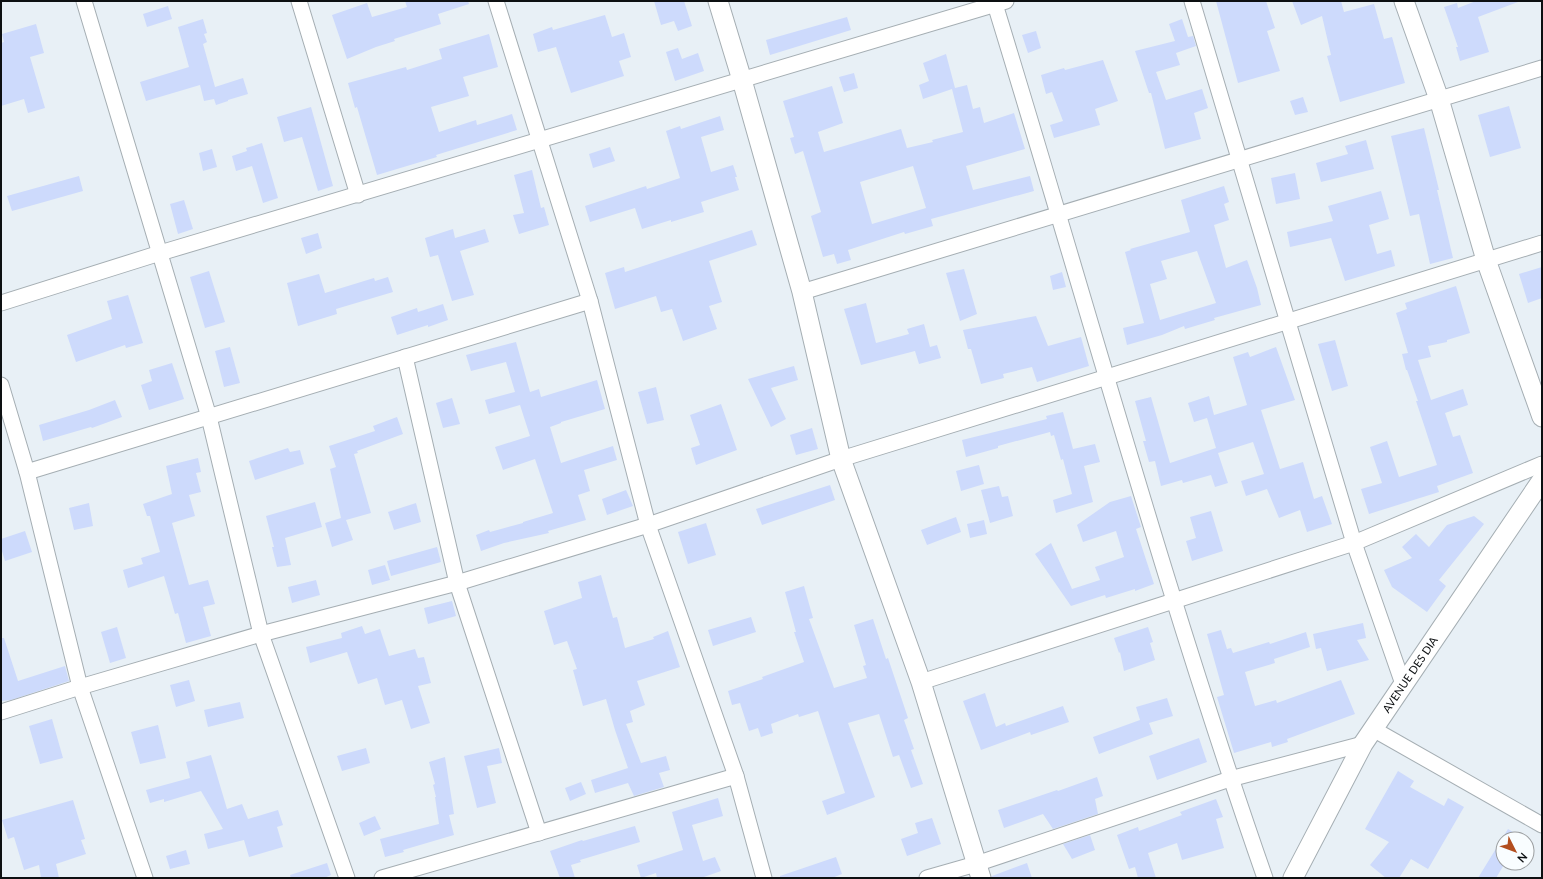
<svg xmlns="http://www.w3.org/2000/svg" width="1543" height="879" viewBox="0 0 1543 879" font-family="Lato,sans-serif">
  <style>
    .building { fill: #cddafc; fill-rule: evenodd }
    .lines { fill: none; stroke-linecap: round; stroke-linejoin: round }
    .minor-casing { stroke: #a5aeb3; stroke-width: 17 }
    .tertiary-casing { stroke: #a5aeb3; stroke-width: 21 }
    .minor { stroke: #fff; stroke-width: 15 }
    .tertiary { stroke: #fff; stroke-width: 19 }
    .labels { text-anchor: middle; stroke-width: 3; stroke-linejoin: round; paint-order: stroke }
    .street-label { font-size: 11px; fill: #0d1012; stroke: #f9fdff }
  </style>
  <rect width="100%" height="100%" fill="#e8f0f6"/>
  <g class="building">
    <path d="M405 1H468L469 4 438 14 441 24 394 39 395 41 376 47 347 59 332 15 367 3 372 17 407 7Z"/>
    <path d="M654 1H684L692 26 678 31 674 21 661 25Z"/>
    <path d="M1216 1H1266L1275 28 1267 31 1280 71 1238 83Z"/>
    <path d="M1292 1H1341L1344 12 1374 4 1384 39 1392 37 1405 83 1340 102 1327 56 1331 55 1322 16 1301 25Z"/>
    <path d="M1476 1H1518V2L1478 17 1489 52 1460 61 1456 47H1458L1444 7 1457 3 1458 8Z"/>
    <path d="M168 6 172 19 147 27 143 14Z"/>
    <path d="M605 15 612 37 624 33 631 57 619 61 624 76 571 93 556 47 538 52 533 34 552 27 553 30Z"/>
    <path d="M847 17 851 30 770 55 766 40Z"/>
    <path d="M203 19 207 33 204 34 207 42 203 44 215 87 243 78 248 94 228 100V101L216 105 214 99 204 101 200 85 146 101 140 82 189 67 178 27Z"/>
    <path d="M1182 19 1188 37 1193 36 1196 46 1176 53 1180 65 1156 72 1166 100 1202 89 1208 108 1194 113 1201 139 1165 149 1151 93H1149L1135 51 1175 41 1169 24Z"/>
    <path d="M36 24 44 53 30 57 45 108 28 113 24 99 1 106V43L4 42 2 34Z"/>
    <path d="M1036 31 1041 48 1028 53 1022 35Z"/>
    <path d="M489 34 498 67 463 77 469 96 431 107 439 132 476 120 477 125 512 114 517 130 436 155 437 157 377 175 357 107 355 108 348 83 406 67 407 70 442 59 439 49Z"/>
    <path d="M678 48 682 59 698 53 704 71 675 81 666 52Z"/>
    <path d="M946 54 955 88 967 85 973 109 980 107 984 123 1014 113 1025 149 966 166 973 190 1030 176 1034 191 931 219 933 226 905 234 904 232 848 250 851 260 837 264 834 254 823 257 811 216 821 212 803 151 795 154 790 138 794 137 783 101 832 86 843 123 818 132 824 152 901 129 907 148 933 142 932 140 963 132 952 89 923 99 919 85 929 81 923 63ZM913 166 926 208 872 224 860 182Z"/>
    <path d="M1103 60 1118 101 1095 109 1100 125 1054 138 1050 125 1063 121 1052 92 1046 94 1041 75 1064 68 1065 70Z"/>
    <path d="M854 73 858 88 844 92 839 77Z"/>
    <path d="M1303 97 1308 112 1295 115 1290 101Z"/>
    <path d="M1509 106 1521 148 1490 157 1478 115Z"/>
    <path d="M311 107 333 186 318 191 302 137 284 142 277 117Z"/>
    <path d="M720 116 724 130 701 137 711 172 733 165 737 177H735L739 190 701 202 704 212 671 222V220L642 229 635 208 590 222 585 206 646 186 647 189 680 178 666 131 680 126 681 129Z"/>
    <path d="M1424 128 1439 190H1437L1453 258 1430 264 1419 214 1410 216 1391 136Z"/>
    <path d="M1366 140 1374 169 1321 182 1316 163 1348 154 1345 146Z"/>
    <path d="M262 143 278 198 263 203 252 166 236 171 232 156 247 151 246 148Z"/>
    <path d="M610 147 615 161 593 168 589 154Z"/>
    <path d="M212 149 217 167 203 171 199 153Z"/>
    <path d="M532 170 541 208 544 207 549 225 519 234 513 215 524 213 514 175Z"/>
    <path d="M1295 173 1300 199 1276 204 1271 178Z"/>
    <path d="M79 176 83 191 12 211 7 196Z"/>
    <path d="M1224 186 1229 202 1224 204 1229 220 1214 225 1226 268 1247 260 1257 288 1261 305 1214 318 1215 320 1185 329 1184 326 1162 335 1127 345 1123 328 1144 323 1125 252 1131 250 1130 249 1190 232 1181 200ZM1197 251 1216 303 1160 320 1150 284 1167 279 1161 261Z"/>
    <path d="M1381 191 1389 219 1369 225 1377 254 1391 250 1395 266 1345 281 1331 238 1290 247 1287 232 1333 221 1328 206Z"/>
    <path d="M184 200 193 229 178 234 170 204Z"/>
    <path d="M453 229 455 238 485 229 489 242 460 251 474 295 452 301 438 255 430 257 425 238Z"/>
    <path d="M752 230 757 245 709 261 722 302 709 306 717 329 683 341 672 309 661 312 656 296 615 309 605 273 624 267 625 272Z"/>
    <path d="M318 233 322 248 306 254 301 238Z"/>
    <path d="M1542 267V298L1528 303 1519 274Z"/>
    <path d="M964 269 977 314 960 321 946 273Z"/>
    <path d="M209 271 225 322 205 328 190 277Z"/>
    <path d="M1062 272 1066 287 1053 290 1050 276Z"/>
    <path d="M319 274 325 293 374 278 375 281 388 277 393 292 336 309 337 314 298 326 287 283Z"/>
    <path d="M1456 286 1470 333 1447 340V342L1428 346 1431 357 1418 360 1431 400 1463 389 1468 405 1445 413 1453 437 1460 435 1473 473 1437 486 1439 492 1369 514 1361 489 1382 483 1370 447 1387 441 1399 477 1437 465 1425 428 1416 401H1418L1407 370H1406L1402 354 1408 353 1396 313 1407 309 1405 303Z"/>
    <path d="M128 295 143 343 126 348 125 345 76 362 67 335 112 319 107 301Z"/>
    <path d="M866 303 876 343 909 334 907 329 924 324 930 347 937 345 941 358 919 364 915 351 861 365 844 309Z"/>
    <path d="M443 304 448 320 428 327V325L397 335 391 317 417 308 418 312Z"/>
    <path d="M1036 316 1048 346 1081 337 1089 366 1037 382 1032 367 1003 374 1004 378 981 384 971 349H968L963 330Z"/>
    <path d="M1335 340 1348 386 1332 391 1318 344Z"/>
    <path d="M516 342 530 392 539 389 541 397 597 380 605 409 561 422V423L550 427 561 463 613 446 617 460 584 470 590 491 578 495 586 520 548 531 549 533 504 543 481 551 476 535 489 530 490 532 523 523V522L553 513 535 459 503 470 495 447 530 436 520 405 489 414 485 400 515 392 506 362 471 371 466 355Z"/>
    <path d="M230 347 240 383 224 387 215 351Z"/>
    <path d="M1276 347 1295 400 1261 410 1280 469 1303 462 1314 499 1322 496 1332 524 1307 532 1300 510 1279 518 1267 489 1246 496 1241 481 1264 474 1253 442 1218 453 1228 483 1215 487 1211 475 1183 483 1182 480 1161 486 1155 461 1149 462 1143 441H1146L1135 401 1151 397 1170 463 1216 448 1207 418 1194 422 1188 403 1209 396 1214 415 1247 405 1233 357 1248 352 1250 357Z"/>
    <path d="M172 363 184 399 149 410 141 385 152 381 149 370Z"/>
    <path d="M794 366 798 380 771 388 786 419 771 427 748 379Z"/>
    <path d="M656 387 664 420 647 424 638 392Z"/>
    <path d="M452 398 460 424 443 428 436 403Z"/>
    <path d="M115 400 122 417 92 428 91 427 43 441 39 425 89 410Z"/>
    <path d="M721 404 737 450 696 465 691 448 700 445 690 415Z"/>
    <path d="M1063 412 1073 449 1095 444 1100 462 1084 466 1093 502 1056 513 1053 500 1072 494 1063 459 1061 460 1054 435 1051 436 1050 432 998 446V448L966 457 962 440 1047 419 1046 416Z"/>
    <path d="M397 417 403 434 357 451 358 453 354 454 371 513 346 520 353 540 332 547 325 523 341 518 330 469 336 467 329 446 375 431 373 426Z"/>
    <path d="M812 428 818 449 796 455 790 435Z"/>
    <path d="M288 448 290 452 300 450 304 464 255 480 249 461Z"/>
    <path d="M198 458 201 472 196 473 201 492 189 495 195 516 172 523 189 585 208 580 215 604 203 607 211 636 186 643 178 613 175 614 164 576 128 588 123 570 143 564 141 558 160 552 150 516H147L143 504 172 494 166 466Z"/>
    <path d="M979 465 984 484 961 491 956 471Z"/>
    <path d="M830 485 835 500 762 525 756 509Z"/>
    <path d="M999 486 1002 497 1008 496 1013 516 990 523 981 490Z"/>
    <path d="M626 490 633 506 607 515 602 499Z"/>
    <path d="M1131 496 1141 527 1136 529 1154 584 1135 591V589L1106 598 1105 595 1071 606 1035 554 1051 543 1072 589 1100 580 1095 567 1124 557 1116 531 1083 542 1077 525 1110 502Z"/>
    <path d="M315 502 322 527 285 538 291 565 277 567 272 547H274L266 516Z"/>
    <path d="M89 503 93 526 74 530 69 508Z"/>
    <path d="M416 503 421 522 394 530 388 512Z"/>
    <path d="M1211 511 1223 551 1192 561 1186 541 1196 538 1190 517Z"/>
    <path d="M1474 516 1484 524 1439 580 1446 586 1427 612 1392 587 1384 570 1412 558 1402 547 1416 534 1429 547 1447 525Z"/>
    <path d="M956 517 961 532 927 545 921 530Z"/>
    <path d="M984 520 987 534 970 538 967 524Z"/>
    <path d="M706 523 716 555 688 564 678 532Z"/>
    <path d="M25 531 32 552 5 561 1 548V539Z"/>
    <path d="M437 547 441 562 391 576 387 561Z"/>
    <path d="M385 565 390 580 372 585 368 570Z"/>
    <path d="M601 575 613 618 617 617 625 648 654 639 653 637 668 631 680 667 637 681 645 705 630 711 633 722 626 724 641 763 666 756 670 770 659 773 664 787 634 796 628 783 595 793 591 780 628 768 615 730 606 699 583 706 573 670 577 669 567 641 554 645 544 611 582 598 578 582Z"/>
    <path d="M316 580 320 595 292 603 288 587Z"/>
    <path d="M804 586 813 618 809 619 834 688 867 678 863 666 866 665 854 625 873 619 886 659 888 658 908 718 904 720 914 749 911 750 923 784 911 788 899 755 893 757 879 714 848 723 875 797 827 815 822 801 845 793 818 711 799 717 798 714 771 724 773 733 761 737 758 728 749 731 740 703 732 705 728 691 763 679 762 677 804 662 794 632H796L785 592Z"/>
    <path d="M452 601 456 616 428 624 424 608Z"/>
    <path d="M751 617 756 632 713 646 708 630Z"/>
    <path d="M1363 623 1366 638 1357 640 1369 660 1327 671 1321 648 1316 649 1313 634Z"/>
    <path d="M362 626 365 634 380 629 389 656 415 649 418 658 424 657 431 683 418 686 430 723 411 729 402 700 385 705 377 678 358 684 347 652 310 663 306 647 342 638 341 633Z"/>
    <path d="M117 627 126 658 110 663 101 632Z"/>
    <path d="M1148 627 1153 642 1150 643 1155 660 1124 671 1120 652 1119 653 1114 638Z"/>
    <path d="M1221 630 1227 649 1231 648 1233 653 1269 642 1270 644 1306 632 1310 647 1274 659 1275 663 1245 672 1255 706 1276 700 1277 703 1341 680 1355 714 1287 739 1288 742 1272 747 1271 742 1234 753 1217 697 1224 695 1207 634Z"/>
    <path d="M1 638H4L18 681 65 666 69 681 11 700 1 701Z"/>
    <path d="M189 680 195 701 176 707 170 685Z"/>
    <path d="M985 693 996 727 1005 723 1006 726 1063 706 1069 722 1031 735 1030 732 981 750 963 701Z"/>
    <path d="M1167 698 1173 716 1149 723 1153 734 1099 754 1093 737 1140 720 1136 707Z"/>
    <path d="M240 702 244 718 208 727 204 710Z"/>
    <path d="M52 719 63 758 40 764 29 726Z"/>
    <path d="M158 725 166 758 140 764 131 732Z"/>
    <path d="M1199 738 1207 762 1157 780 1149 756Z"/>
    <path d="M366 748 370 763 342 771 337 756Z"/>
    <path d="M499 748 502 763 487 766 496 803 477 808 464 756Z"/>
    <path d="M211 755 227 809 242 804 248 819 278 810 283 825 277 827 283 847 249 857 244 840 208 849 204 834 223 829 201 791 164 802V799L150 803 146 790 190 778 186 762Z"/>
    <path d="M445 757 454 814 449 815 454 835 403 850 404 852 385 857 380 839 439 824 435 797H436L433 785 435 784 429 762Z"/>
    <path d="M1398 771 1414 781 1410 787 1444 806 1448 798 1464 807 1428 869 1411 859 1399 878H1386L1370 865 1389 842 1365 829Z"/>
    <path d="M1097 777 1103 796 1095 799 1098 814 1053 829 1043 814 1004 828 998 810 1057 790 1058 791Z"/>
    <path d="M581 782 586 794 570 801 565 788Z"/>
    <path d="M718 798 723 816 692 825 703 861 715 857 721 871 701 878H657L656 873 641 878 637 865 683 850 672 812Z"/>
    <path d="M1216 799 1223 817 1216 819 1224 848 1182 860 1177 843 1148 853 1156 878H1138L1135 867 1129 869 1117 835 1138 827 1139 831 1182 815 1180 812Z"/>
    <path d="M73 800 85 839 81 840 86 854 56 864 59 878H41L39 865 24 870 14 837 8 839 2 820Z"/>
    <path d="M375 816 381 829 364 836 359 823Z"/>
    <path d="M932 818 941 844 907 856 901 839 918 833 915 823Z"/>
    <path d="M635 826 640 842 580 860 581 862 571 865 575 878H560L550 851 582 840 583 841Z"/>
    <path d="M1508 829 1521 837 1520 839H1503V863H1505L1496 878H1478Z"/>
    <path d="M1090 835 1095 850 1072 859 1063 844Z"/>
    <path d="M186 850 190 864 170 869 166 856Z"/>
    <path d="M836 857 842 874 832 878H780V876Z"/>
    <path d="M327 863 331 875 324 878H291L290 875Z"/>
    <path d="M1027 863 1032 878H992V876Z"/>
  </g>
  <g class="lines">
    <g class="minor-casing">
      <g id="minor">
        <path d="M84 1 209 417 261 634 347 878"/>
        <path d="M299 1 358 195"/>
        <path d="M496 1 590 301 648 525 736 776 764 878"/>
        <path d="M994 1C1084 293 1164 589 1265 878"/>
        <path d="M1192 1 1354 543 1403 684"/>
        <path d="M802 292 1542 68"/>
        <path d="M1 303 160 253 1006 1"/>
        <path d="M405 357 457 583 539 833"/>
        <path d="M1 385 27 472 80 687 145 878"/>
        <path d="M27 472 590 301"/>
        <path d="M921 682 1354 543 1542 464"/>
        <path d="M1 712 80 687 261 634 457 583 648 525 841 459 1542 243"/>
        <path d="M1373 729 1542 825"/>
        <path d="M382 878 736 776"/>
        <path d="M927 878 976 864 1230 779 1363 744"/>
      </g>
    </g>
    <g class="tertiary-casing">
      <g id="tertiary">
        <path d="M718 1 742 80 802 292 841 459 921 682 981 878"/>
        <path d="M1404 1 1439 99 1486 260 1542 417"/>
        <path id="s1" d="M1293 878 1363 744 1542 480"/>
      </g>
    </g>
    <use href="#minor" class="minor"/>
    <use href="#tertiary" class="tertiary"/>
  </g>
  <g class="labels">
    <g class="street-label">
      <text dy="4" stroke="none"><textPath href="#s1" startOffset="235">AVENUE DES DIA</textPath></text>
    </g>
  </g>
  <rect width="1543" height="879" fill="none" stroke="#0d1012" stroke-width="4"/>
  <g transform="translate(1515 851) rotate(132)"><circle r="19" fill="#f9fdff" stroke="#9b9ea0"/>
  <path d="M0-3L7 15L0 10L-7 15Z" fill="#b34e1f"/>
  <text y="-6" font-size="11" font-weight="bold" text-anchor="middle" fill="#0d1012">N</text>
  </g>
</svg>
